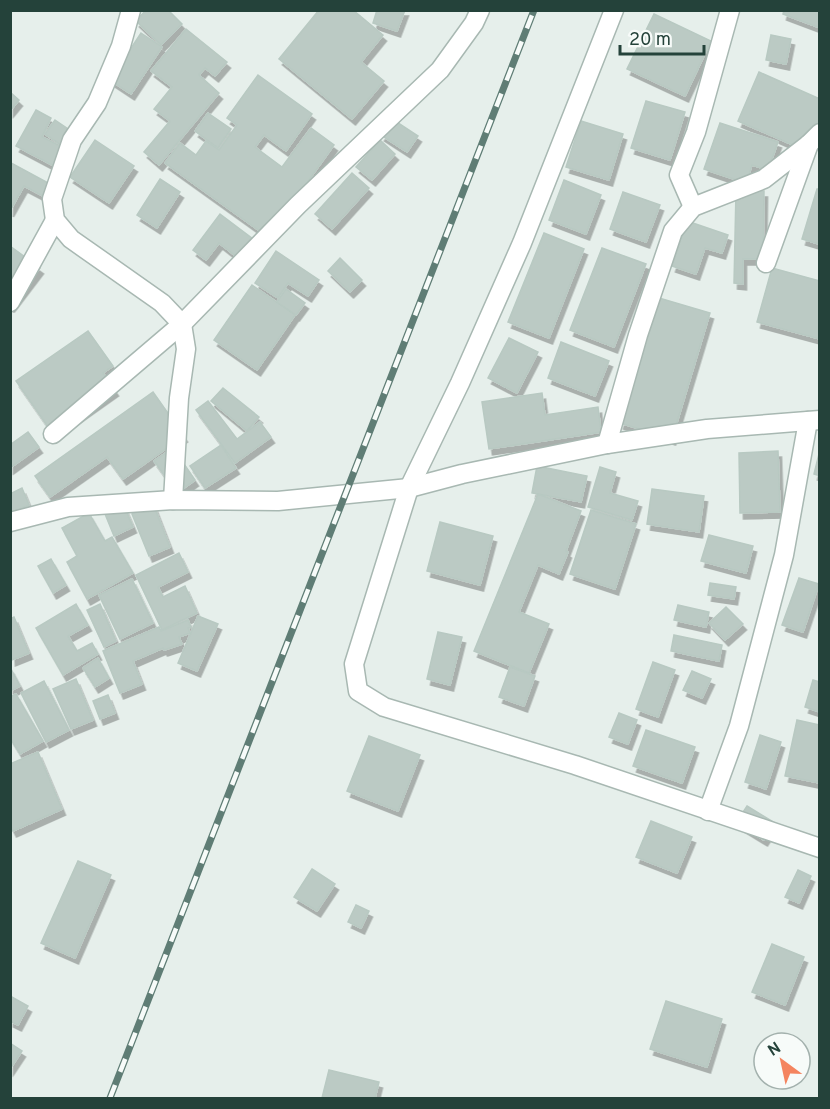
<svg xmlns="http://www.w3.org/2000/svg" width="830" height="1109" viewBox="0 0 830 1109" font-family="Overpass,sans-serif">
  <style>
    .building { fill: #bbcac4; stroke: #b8c9c2; stroke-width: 1.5; filter: url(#shadow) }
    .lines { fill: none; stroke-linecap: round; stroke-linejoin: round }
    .minor-casing { stroke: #a8b8b2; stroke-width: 21 }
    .minor { stroke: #fff; stroke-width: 18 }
    .rail-casing { stroke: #5f7d75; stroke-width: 7 }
    .rail { stroke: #f7fbf9; stroke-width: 4.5; stroke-dasharray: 14; stroke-linecap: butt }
  </style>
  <defs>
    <filter id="shadow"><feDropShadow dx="3.5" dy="6" stdDeviation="0" flood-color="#0004"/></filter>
  </defs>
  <rect width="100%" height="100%" fill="#e6efeb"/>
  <g class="building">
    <path d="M146 10H168L182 24 161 45 136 21Z"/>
    <path d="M319 10H353L383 35 361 62 384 81 352 119 279 59Z"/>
    <path d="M377 10H405L397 31 373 23Z"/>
    <path d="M784 10H820V28L783 14Z"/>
    <path d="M654 14 711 41 685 96 627 69Z"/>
    <path d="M186 29 227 62 215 76 205 68 199 75 219 93 159 165 144 152 170 121 154 109 172 87 151 71Z"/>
    <path d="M141 33 162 47 131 94 110 80Z"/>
    <path d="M771 35 791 39 786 64 766 60Z"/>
    <path d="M759 72 820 99V129L809 152 738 121Z"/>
    <path d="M258 75 312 114 286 151 264 135 255 147 282 167 311 128 334 145 268 237 165 163 180 143 196 155 206 141 219 150 237 125 227 118Z"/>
    <path d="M10 92 19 100 10 111Z"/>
    <path d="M646 101 685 112 670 160 631 148Z"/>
    <path d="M36 110 51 118 42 137 64 148 54 166 16 146Z"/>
    <path d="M208 113 231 129 218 148 195 131Z"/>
    <path d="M392 119 418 136 407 152 381 135Z"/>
    <path d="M55 120 74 133 64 147 45 134Z"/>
    <path d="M581 121 623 134 609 180 566 167Z"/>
    <path d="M720 123 778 142 768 170 752 165 746 183 704 169Z"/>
    <path d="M95 140 134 166 109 203 70 177Z"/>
    <path d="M380 140 395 154 372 180 356 167Z"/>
    <path d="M11 163 52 185 45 197 24 186 10 211Z"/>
    <path d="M352 173 369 188 332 229 315 214Z"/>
    <path d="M160 179 180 192 157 228 137 215Z"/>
    <path d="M564 180 601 195 586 234 549 220Z"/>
    <path d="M817 189H820L819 244 802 239Z"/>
    <path d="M736 191H764L763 259H743V284L734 283Z"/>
    <path d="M623 192 660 205 646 242 610 229Z"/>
    <path d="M220 214 257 242 242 261 219 243 206 260 193 250Z"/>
    <path d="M687 221 728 235 722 253 705 248 696 274 672 266Z"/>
    <path d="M544 233 584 249 549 338 508 322Z"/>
    <path d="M10 246 40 268 11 306H10Z"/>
    <path d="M602 248 646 264 614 347 570 330Z"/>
    <path d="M276 251 319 280 308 296 288 283 278 298 255 283Z"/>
    <path d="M340 258 362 280 350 292 328 271Z"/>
    <path d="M772 268 820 281V339L757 322Z"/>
    <path d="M252 285 295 315 257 370 214 340Z"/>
    <path d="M286 289 305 303 296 315 277 302Z"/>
    <path d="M659 298 710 313 672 439 620 423Z"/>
    <path d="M88 331 113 366 103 373 115 390 53 434 16 381Z"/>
    <path d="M509 338 538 352 517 393 488 378Z"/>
    <path d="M561 342 609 361 595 396 548 378Z"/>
    <path d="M223 388 259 417 247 431 211 401Z"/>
    <path d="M153 392 184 436 123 479 107 457 50 497 35 476Z"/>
    <path d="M542 393 545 415 598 407 601 432 489 449 482 402Z"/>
    <path d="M208 401 237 439 260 422 271 437 235 463 196 410Z"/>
    <path d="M28 432 39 447 10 468V445Z"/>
    <path d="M221 445 236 468 205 488 190 466Z"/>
    <path d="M173 448 195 480 177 493 154 461Z"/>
    <path d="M820 450V476L814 474Z"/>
    <path d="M778 451 780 512 740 513 739 453Z"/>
    <path d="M537 466 587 476 581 502 532 493Z"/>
    <path d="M600 467 616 472 610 493 638 501 632 520 588 507Z"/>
    <path d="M22 488 29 505 10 513V494Z"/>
    <path d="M652 489 704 496 699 532 647 524Z"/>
    <path d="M538 494 581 511 566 551 568 552 559 574 538 565 519 612 549 624 529 673 474 651Z"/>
    <path d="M124 506 133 527 114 536 105 514Z"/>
    <path d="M154 506 170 547 149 556 132 514Z"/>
    <path d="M591 510 636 524 615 589 570 574Z"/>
    <path d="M89 513 105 541 112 537 133 573 87 599 67 562 77 556 62 528Z"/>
    <path d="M440 522 493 536 480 585 427 571Z"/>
    <path d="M709 535 753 546 746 573 701 561Z"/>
    <path d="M179 553 188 572 158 587 163 597 185 586 197 613 162 630 136 575Z"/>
    <path d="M51 559 66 585 53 593 38 566Z"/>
    <path d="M799 578 819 584 803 632 782 625Z"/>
    <path d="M132 579 153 623 120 639 99 595Z"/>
    <path d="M710 583 736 587 734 599 708 595Z"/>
    <path d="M76 604 88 625 68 636 77 651 92 643 98 654 63 675 36 628Z"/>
    <path d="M100 604 116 641 104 647 87 610Z"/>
    <path d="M678 605 709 612 706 627 674 620Z"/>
    <path d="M726 607 743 624 725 640 709 623Z"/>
    <path d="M198 616 218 624 197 671 178 663Z"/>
    <path d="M14 617 29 653 12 660 10 619Z"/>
    <path d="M188 620 191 627 188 628 190 633 179 637 182 644 164 650 163 648 133 661 142 684 120 693 103 651 159 627 161 631Z"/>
    <path d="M438 632 462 637 450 685 427 679Z"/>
    <path d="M674 635 722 645 719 661 671 651Z"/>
    <path d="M98 658 109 678 95 687 83 668Z"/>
    <path d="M653 662 675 670 658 717 636 709Z"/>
    <path d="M10 667 20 686 10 691Z"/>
    <path d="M510 667 535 676 524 706 499 697Z"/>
    <path d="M692 671 711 679 702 698 683 690Z"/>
    <path d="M76 679 93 720 71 729 53 689Z"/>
    <path d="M813 680 820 682V712L805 707Z"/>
    <path d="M44 681 69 730 46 742 21 693Z"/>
    <path d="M16 694 43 741 20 754 10 738V697Z"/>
    <path d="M108 695 115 713 100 719 93 701Z"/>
    <path d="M619 713 637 720 628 744 609 737Z"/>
    <path d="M797 720 820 725V783L785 776Z"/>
    <path d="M646 730 695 747 682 783 633 766Z"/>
    <path d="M760 735 781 742 766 789 745 782Z"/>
    <path d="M369 736 420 755 398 811 347 791Z"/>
    <path d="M38 752 62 809 13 831 10 825V764Z"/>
    <path d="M747 806 775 823 764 840 736 823Z"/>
    <path d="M651 821 692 837 677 873 636 857Z"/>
    <path d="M78 861 111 875 75 958 41 943Z"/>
    <path d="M312 869 335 884 317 911 294 897Z"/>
    <path d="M798 870 811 876 799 903 785 897Z"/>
    <path d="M356 905 369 911 361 928 348 922Z"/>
    <path d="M772 944 804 957 785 1005 752 992Z"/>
    <path d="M10 996 28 1006 18 1025 10 1021Z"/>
    <path d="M666 1001 722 1019 707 1067 650 1049Z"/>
    <path d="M10 1043 22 1051 10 1069Z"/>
    <path d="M329 1070 379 1082 375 1098H322Z"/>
  </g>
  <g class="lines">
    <g class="minor-casing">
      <g id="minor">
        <path d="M131 10 121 46 97 103 72 140 52 199 55 220 71 239 162 303 182 324 186 349 179 398 173 500"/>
        <path d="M614 10 522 243 460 383 409 488 354 664 358 691 384 707 575 765 820 848"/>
        <path d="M693 207 679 175 696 132 730 10"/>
        <path d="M766 263 809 144"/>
        <path d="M10 302 55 220"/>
        <path d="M53 434 182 324 298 205 440 70 474 23 480 10"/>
        <path d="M607 444 638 335 673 231 693 207 764 179 809 144 820 133"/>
        <path d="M10 522 68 507 173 500 278 501 409 488 462 474 607 444 707 429 820 420"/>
        <path d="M708 811 739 726 784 555 808 421"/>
      </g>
    </g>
    <use href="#minor" class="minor"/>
    <g class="rail-casing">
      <path id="rail" d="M110 1098 534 10"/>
    </g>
    <use href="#rail" class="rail"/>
  </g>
  <rect width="830" height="1109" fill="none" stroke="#24423a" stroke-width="24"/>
  <g transform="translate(782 1061) rotate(327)"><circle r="28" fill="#f7fbf9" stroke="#a3b1ad" stroke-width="1.5"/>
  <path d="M0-4.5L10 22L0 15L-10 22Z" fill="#f4845f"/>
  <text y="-9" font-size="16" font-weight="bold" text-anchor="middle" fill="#24423a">N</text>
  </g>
  <path d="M620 45v9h84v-9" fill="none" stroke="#24423a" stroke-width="3"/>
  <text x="629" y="45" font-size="18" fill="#24423a" stroke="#f7fbf9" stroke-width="4.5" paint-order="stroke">20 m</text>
</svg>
